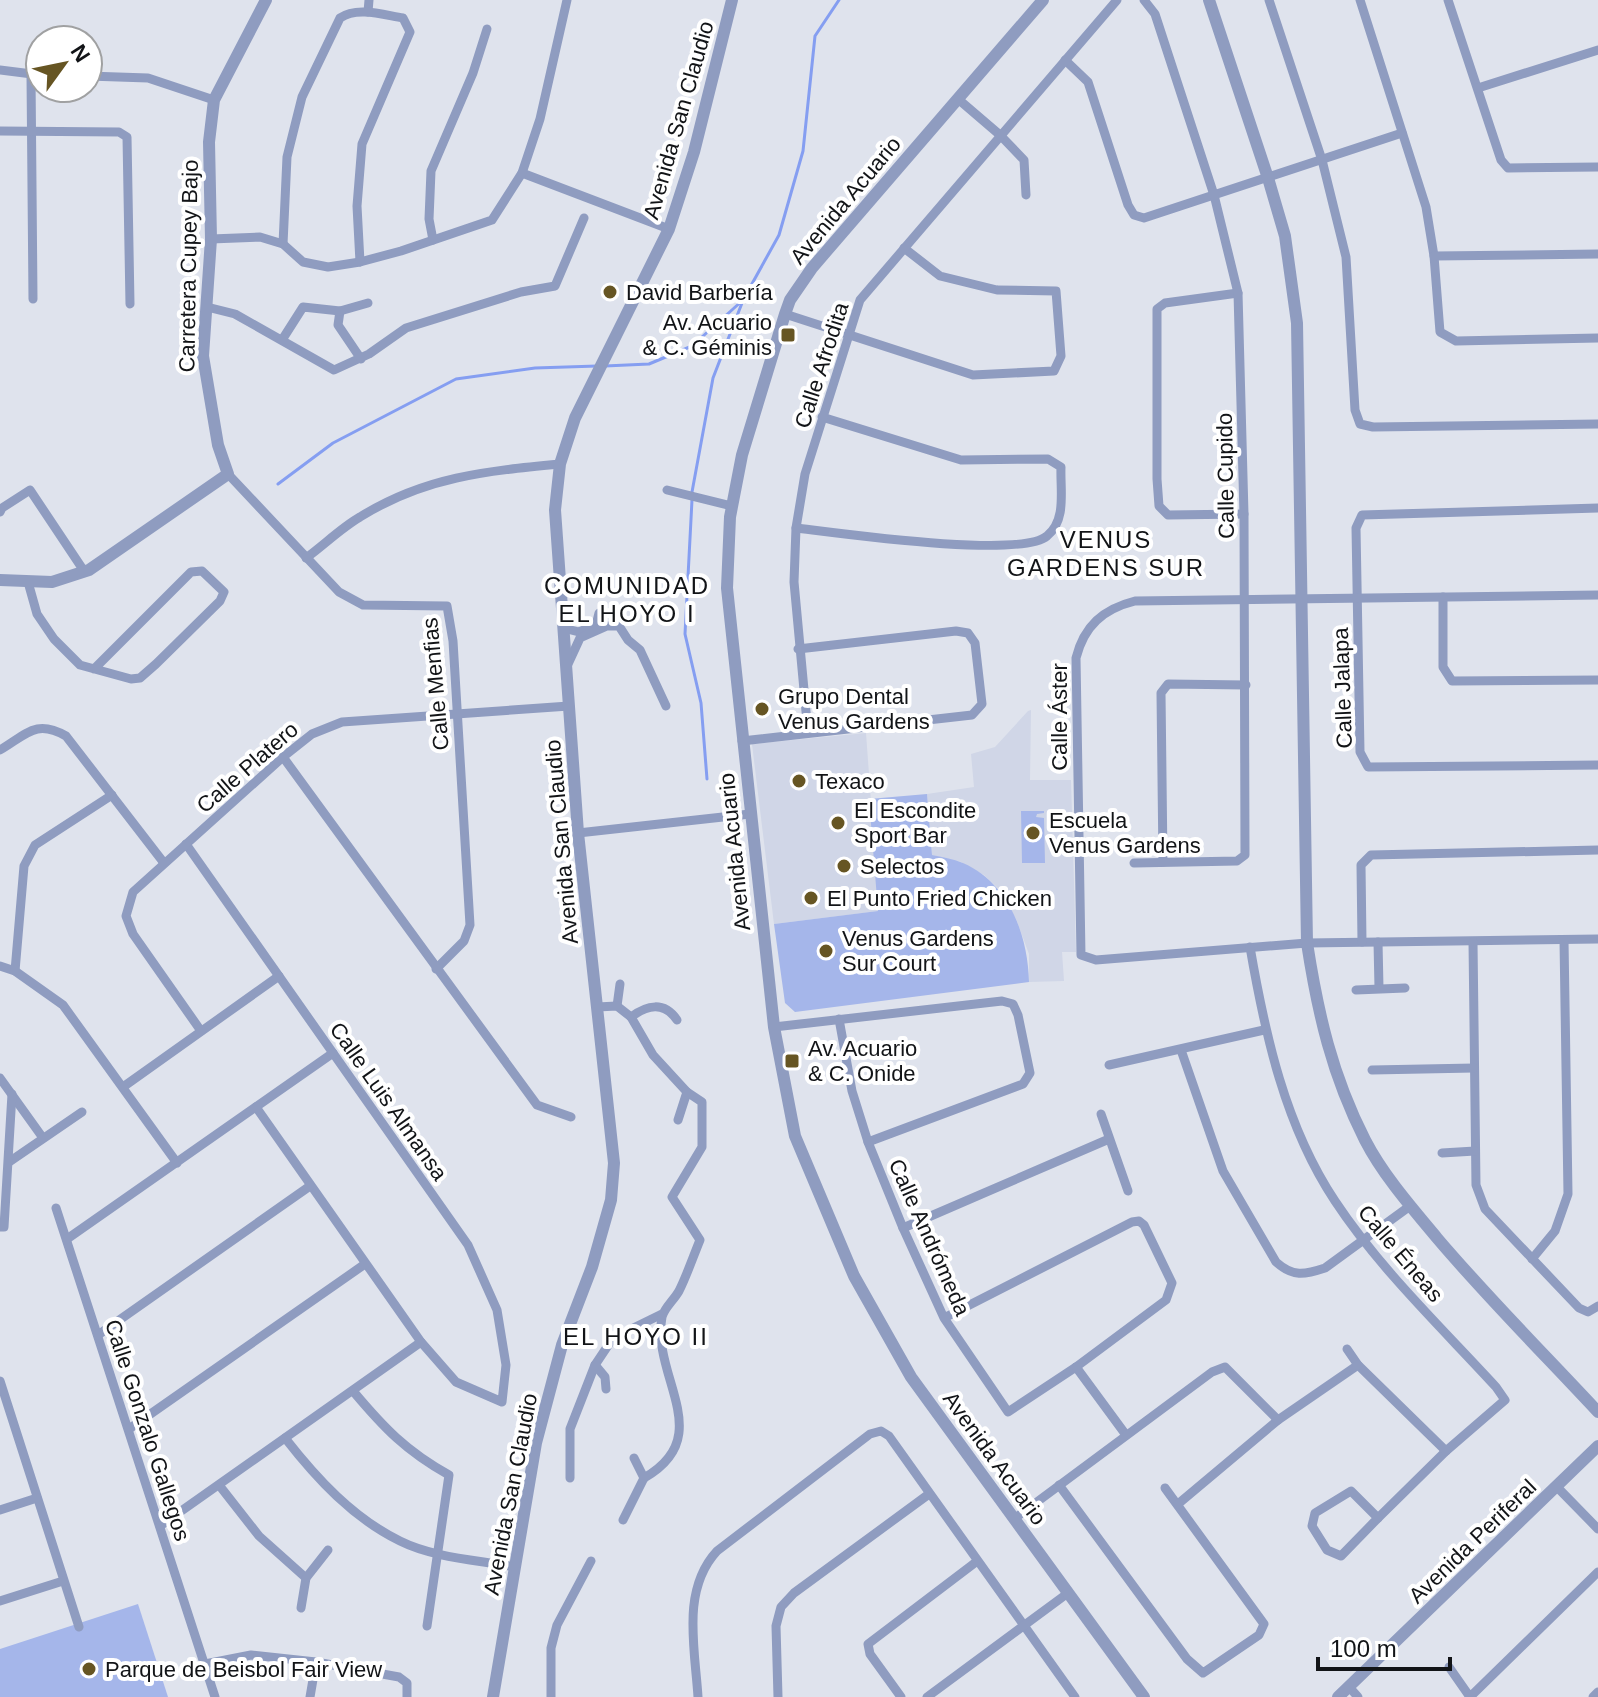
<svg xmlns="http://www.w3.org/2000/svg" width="1598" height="1697" viewBox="0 0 1598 1697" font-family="Arial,sans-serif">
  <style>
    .built { fill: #d0d6e7 }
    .green { fill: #a5b6ea }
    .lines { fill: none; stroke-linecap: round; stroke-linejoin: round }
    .stream { stroke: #859ef1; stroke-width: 3 }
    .minor { stroke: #8f9cc0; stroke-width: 9 }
    .tertiary { stroke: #8f9cc0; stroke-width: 12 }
    .poi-dot { fill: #665523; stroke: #fff; stroke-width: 3 }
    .labels { text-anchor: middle; stroke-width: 8; stroke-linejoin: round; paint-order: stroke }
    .street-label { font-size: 22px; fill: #121417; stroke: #fff }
    .poi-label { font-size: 22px; fill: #121417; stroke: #fff; text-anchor: start }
    .neighbourhood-label { font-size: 24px; letter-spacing: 2px; fill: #121417; stroke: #fff }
  </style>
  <rect width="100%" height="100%" fill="#dfe3ed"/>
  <g class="built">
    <path d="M1031 710 1030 780H1071L1076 952H1062L1064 981 1029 982V954L1016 919 1001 891 984 875 961 862 932 855 927 794 974 787 971 754 995 747 1028 711Z"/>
    <path d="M866 733 879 911 774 924 752 744Z"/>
  </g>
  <g class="green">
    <path d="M927 794 932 855C942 857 953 859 963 863 1009 883 1028 935 1029 982L795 1012 785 1003 774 924 878 911 869 799Z"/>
    <path d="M1021 811H1044V813L1037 814 1036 817 1044 818 1045 863H1022Z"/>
    <path d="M138 1604 168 1697H0V1649Z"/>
  </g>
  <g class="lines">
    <g class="stream">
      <path d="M605 366 649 364 692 346 743 300 779 235 803 151 815 36 839 0"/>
      <path d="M278 484 333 443 456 379 535 368 597 366"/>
      <path d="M692 492 713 378 742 303"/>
      <path d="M692 500 685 634 701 703 707 779"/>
    </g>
    <g class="minor">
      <path d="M1269 0 1322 160 1346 257 1355 410 1360 424 1373 427 1598 424"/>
      <path d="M1360 0 1426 207 1434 256 1440 332 1456 341 1598 338"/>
      <path d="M1448 0 1501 160 1508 168 1598 167"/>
      <path d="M368 12 369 0"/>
      <path d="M1065 60 1088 82 1128 205 1134 215 1144 218 1402 133"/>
      <path d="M0 70 40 75"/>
      <path d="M31 75 33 299"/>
      <path d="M88 76 148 78 214 100"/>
      <path d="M1478 88 1598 50"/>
      <path d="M958 99 1000 135 1024 160 1026 195"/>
      <path d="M0 131 119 132 127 137 130 304"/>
      <path d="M522 173 669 229"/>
      <path d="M211 239 260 237 283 244 303 262 328 267 360 262 401 251 492 220 522 173 540 119 567 0"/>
      <path d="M433 240 429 219 431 171 473 73 487 29"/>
      <path d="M283 244 287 157 302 97 340 18C357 6 384 15 403 18L410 32 362 144 357 206 360 262"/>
      <path d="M1434 256 1598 254"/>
      <path d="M1238 293 1165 303 1157 309V479L1159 506 1168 515 1244 514"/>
      <path d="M207 307 235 314 334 370 369 354 406 328 521 292 555 286 584 218"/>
      <path d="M340 311 338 325 361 359"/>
      <path d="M785 314 973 375 1054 371 1061 356 1056 291 997 290 940 276 904 248"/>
      <path d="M282 340 303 307 340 311 368 303"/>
      <path d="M228 474 339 592 363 605 447 606 453 641 470 925 464 941 436 969"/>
      <path d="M667 490 732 506"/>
      <path d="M1598 508 1362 515 1356 528 1360 752 1368 767 1598 765"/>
      <path d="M0 512 2 508 30 490 84 571"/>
      <path d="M796 528C838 533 1020 559 1047 536 1067 520 1060 490 1061 467L1048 459 961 460 822 417"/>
      <path d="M306 558C324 545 341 528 360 517 424 477 486 471 560 464"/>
      <path d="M28 582 37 614 54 639 80 665 131 679 140 678 156 664 220 601 224 592 202 571 191 572 94 669"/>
      <path d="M1598 595 1135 601C1103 609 1084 626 1076 658L1081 955 1096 960 1307 943 1598 939"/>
      <path d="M1443 597V667L1452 681 1598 680"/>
      <path d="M563 628 579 632 596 625 599 613"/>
      <path d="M568 664 580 638 607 626H619L628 640 640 650 666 706"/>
      <path d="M808 733 794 582 796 528 805 474 860 300 1117 0"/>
      <path d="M742 741 972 715 982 704 975 643 968 633 956 631 798 649"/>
      <path d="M0 750C27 734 36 719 66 736L164 863"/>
      <path d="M283 757 537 1105 571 1117"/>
      <path d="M578 833 750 814"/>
      <path d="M186 844 468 1245 497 1310 506 1365 502 1402 456 1382 421 1342 256 1107"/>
      <path d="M1163 862 1161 693 1168 684 1246 685"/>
      <path d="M1134 863 1237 861 1245 855 1244 514 1238 293 1214 195 1155 14 1144 0"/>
      <path d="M1362 942 1361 865 1371 855 1598 850"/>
      <path d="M1378 942 1379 988"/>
      <path d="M1473 942 1476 1185 1485 1209 1579 1308 1588 1312 1598 1306"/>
      <path d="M1250 947C1265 1034 1285 1126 1335 1201 1380 1269 1441 1327 1496 1387L1505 1400 1446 1451 1378 1518"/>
      <path d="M0 966 15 971 63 1005 177 1163"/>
      <path d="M15 971 24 866 35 845 112 795"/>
      <path d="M1356 990 1405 988"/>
      <path d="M617 1006 620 984"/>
      <path d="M597 1007 617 1006 631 1017 653 1055 687 1092 678 1120"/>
      <path d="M631 1017C647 1005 664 1001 677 1020"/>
      <path d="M839 1019 852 1091 868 1142 903 1228 944 1318 1008 1412 1076 1367 1166 1300 1172 1283 1144 1225 1139 1221 1132 1222 944 1318"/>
      <path d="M774 1027 1002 1001 1013 1004 1018 1015 1030 1073 1023 1084 868 1142"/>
      <path d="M201 1031 133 934 126 916 133 892 283 757 312 734 342 722 569 706"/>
      <path d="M1181 1050 1223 1171 1276 1262C1293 1277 1304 1275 1325 1268L1410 1206"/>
      <path d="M1109 1065 1264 1030"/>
      <path d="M1372 1070 1474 1068"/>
      <path d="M0 1078 43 1138"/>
      <path d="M123 1087 279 976"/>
      <path d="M1101 1114 1128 1191"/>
      <path d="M1442 1153 1475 1151"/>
      <path d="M9 1162 82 1112"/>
      <path d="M56 1208 215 1697"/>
      <path d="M0 1227H4L12 1094"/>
      <path d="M903 1228 1109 1139"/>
      <path d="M67 1239 333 1053"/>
      <path d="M1532 1259 1555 1231 1568 1194 1564 940"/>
      <path d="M98 1335 310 1186"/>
      <path d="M1347 1349 1358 1365 1446 1451"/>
      <path d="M595 1365 605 1377 606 1389"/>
      <path d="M1076 1367 1126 1435"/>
      <path d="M0 1381 79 1627"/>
      <path d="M353 1391C384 1428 406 1451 449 1475L427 1626"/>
      <path d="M129 1429 365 1264"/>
      <path d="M285 1438C317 1479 353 1518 400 1541 434 1558 479 1560 515 1567"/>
      <path d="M570 1478V1429L595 1365 613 1338 662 1314"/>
      <path d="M644 1478C718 1436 651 1377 662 1317 664 1308 674 1300 679 1291 687 1275 693 1257 700 1240L672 1197 702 1147V1102L687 1092"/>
      <path d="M219 1485 259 1536 306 1578"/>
      <path d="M1059 1485 1187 1659 1203 1673 1259 1635 1264 1624 1165 1488"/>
      <path d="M1556 1486 1598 1529"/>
      <path d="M1351 1491 1378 1518 1341 1556 1327 1550 1312 1526 1315 1513Z"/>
      <path d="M1178 1504 1278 1420 1358 1365"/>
      <path d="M0 1510 37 1498"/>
      <path d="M1014 1519 1212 1372 1225 1367 1278 1420"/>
      <path d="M623 1520 644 1478 634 1458"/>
      <path d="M160 1526 421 1342"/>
      <path d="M0 1601 63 1581"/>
      <path d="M301 1608 306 1578 328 1550"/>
      <path d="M205 1664 251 1655 316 1662 399 1677 407 1683V1697"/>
      <path d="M1449 1667 1470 1697 1598 1572"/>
      <path d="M1350 1688 1358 1697"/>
      <path d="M310 1697 316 1662"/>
      <path d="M551 1697V1648L557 1625 591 1561"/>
      <path d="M698 1697C695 1648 681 1590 717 1551L870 1434 881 1431 889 1436 1075 1697"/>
      <path d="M778 1697 776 1626 781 1607 794 1593 929 1494"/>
      <path d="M901 1697 870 1654 868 1644 976 1562"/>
      <path d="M927 1697 1068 1593"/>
      <path d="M1593 1697 1598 1692"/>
    </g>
    <g class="tertiary">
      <path d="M1043 0 812 268 790 300 785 314 742 455 730 517 727 588 774 1027 795 1136 854 1276 911 1377 1144 1697"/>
      <path d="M1209 0 1268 178 1285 236 1297 323 1307 943C1318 1014 1332 1075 1365 1140 1383 1175 1412 1208 1437 1238 1488 1298 1544 1354 1598 1412"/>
      <path d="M0 580 52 582 89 570 228 474 218 445 203 356 211 239 209 142 214 100 266 0"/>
      <path d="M493 1697 536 1443 562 1345 592 1267 611 1200 614 1163 578 833 555 510 560 464 575 418 669 229 694 152 732 0"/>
      <path d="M1338 1697 1598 1446"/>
    </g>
  </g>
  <g class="poi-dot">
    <circle cx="610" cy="292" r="8"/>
    <rect x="780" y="327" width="16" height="16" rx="4"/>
    <circle cx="762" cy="709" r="8"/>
    <circle cx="799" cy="781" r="8"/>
    <circle cx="838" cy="823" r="8"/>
    <circle cx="1033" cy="833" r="8"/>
    <circle cx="844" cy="866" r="8"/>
    <circle cx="811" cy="898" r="8"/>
    <circle cx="826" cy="951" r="8"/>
    <rect x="784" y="1053" width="16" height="16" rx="4"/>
    <circle cx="89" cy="1669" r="8"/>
  </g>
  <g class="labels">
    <g class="street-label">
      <text transform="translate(678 120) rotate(-74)" y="8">Avenida San Claudio</text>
      <text transform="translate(845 200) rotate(-50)" y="8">Avenida Acuario</text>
      <text transform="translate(188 266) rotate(-89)" y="8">Carretera Cupey Bajo</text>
      <text transform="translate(821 365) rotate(-72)" y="8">Calle Afrodita</text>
      <text transform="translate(1225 476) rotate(-91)" y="8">Calle Cupido</text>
      <text transform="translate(435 684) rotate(-95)" y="8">Calle Menfias</text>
      <text transform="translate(1342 688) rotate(-92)" y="8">Calle Jalapa</text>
      <text transform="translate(1059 717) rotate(-90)" y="8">Calle Áster</text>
      <text transform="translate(247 767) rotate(-41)" y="8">Calle Platero</text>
      <text transform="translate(561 842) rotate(-95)" y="8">Avenida San Claudio</text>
      <text transform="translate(734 852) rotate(-96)" y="8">Avenida Acuario</text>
      <text transform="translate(389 1101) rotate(55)" y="8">Calle Luis Almansa</text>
      <text transform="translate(930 1237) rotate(66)" y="8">Calle Andrómeda</text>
      <text transform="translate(1401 1253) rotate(50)" y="8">Calle Éneas</text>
      <text transform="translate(148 1430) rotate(72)" y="8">Calle Gonzalo Gallegos</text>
      <text transform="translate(995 1458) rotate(54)" y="8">Avenida Acuario</text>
      <text transform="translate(510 1494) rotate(-79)" y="8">Avenida San Claudio</text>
      <text transform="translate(1472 1541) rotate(-44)" y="8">Avenida Periferal</text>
    </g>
    <g class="poi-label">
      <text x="626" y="300">David Barbería</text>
      <text x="772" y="330" text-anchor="end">Av. Acuario<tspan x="772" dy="25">&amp; C. Géminis</tspan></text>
      <text x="778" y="704">Grupo Dental<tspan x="778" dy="25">Venus Gardens</tspan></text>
      <text x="815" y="789">Texaco</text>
      <text x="854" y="818">El Escondite<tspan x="854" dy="25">Sport Bar</tspan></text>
      <text x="1049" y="828">Escuela<tspan x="1049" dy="25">Venus Gardens</tspan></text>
      <text x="860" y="874">Selectos</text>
      <text x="827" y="906">El Punto Fried Chicken</text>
      <text x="842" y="946">Venus Gardens<tspan x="842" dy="25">Sur Court</tspan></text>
      <text x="808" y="1056">Av. Acuario<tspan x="808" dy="25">&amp; C. Onide</tspan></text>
      <text x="105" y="1677">Parque de Beisbol Fair View</text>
    </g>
    <g class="neighbourhood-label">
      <text x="1106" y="548">VENUS<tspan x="1106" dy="28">GARDENS SUR</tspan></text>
      <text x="627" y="594">COMUNIDAD<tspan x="627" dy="28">EL HOYO I</tspan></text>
      <text x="636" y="1345">EL HOYO II</text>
    </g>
  </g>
  <g transform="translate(64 64) rotate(57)"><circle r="38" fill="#ffffff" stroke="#a0a1a2" stroke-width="2"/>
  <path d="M0-6L14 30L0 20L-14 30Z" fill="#665523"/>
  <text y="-12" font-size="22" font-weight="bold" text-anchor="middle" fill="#121417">N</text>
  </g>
  <path d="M1318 1657v12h132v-12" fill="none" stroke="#121417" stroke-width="4"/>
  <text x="1330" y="1657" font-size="24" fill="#121417" stroke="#ffffff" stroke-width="6" paint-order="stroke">100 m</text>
</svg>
